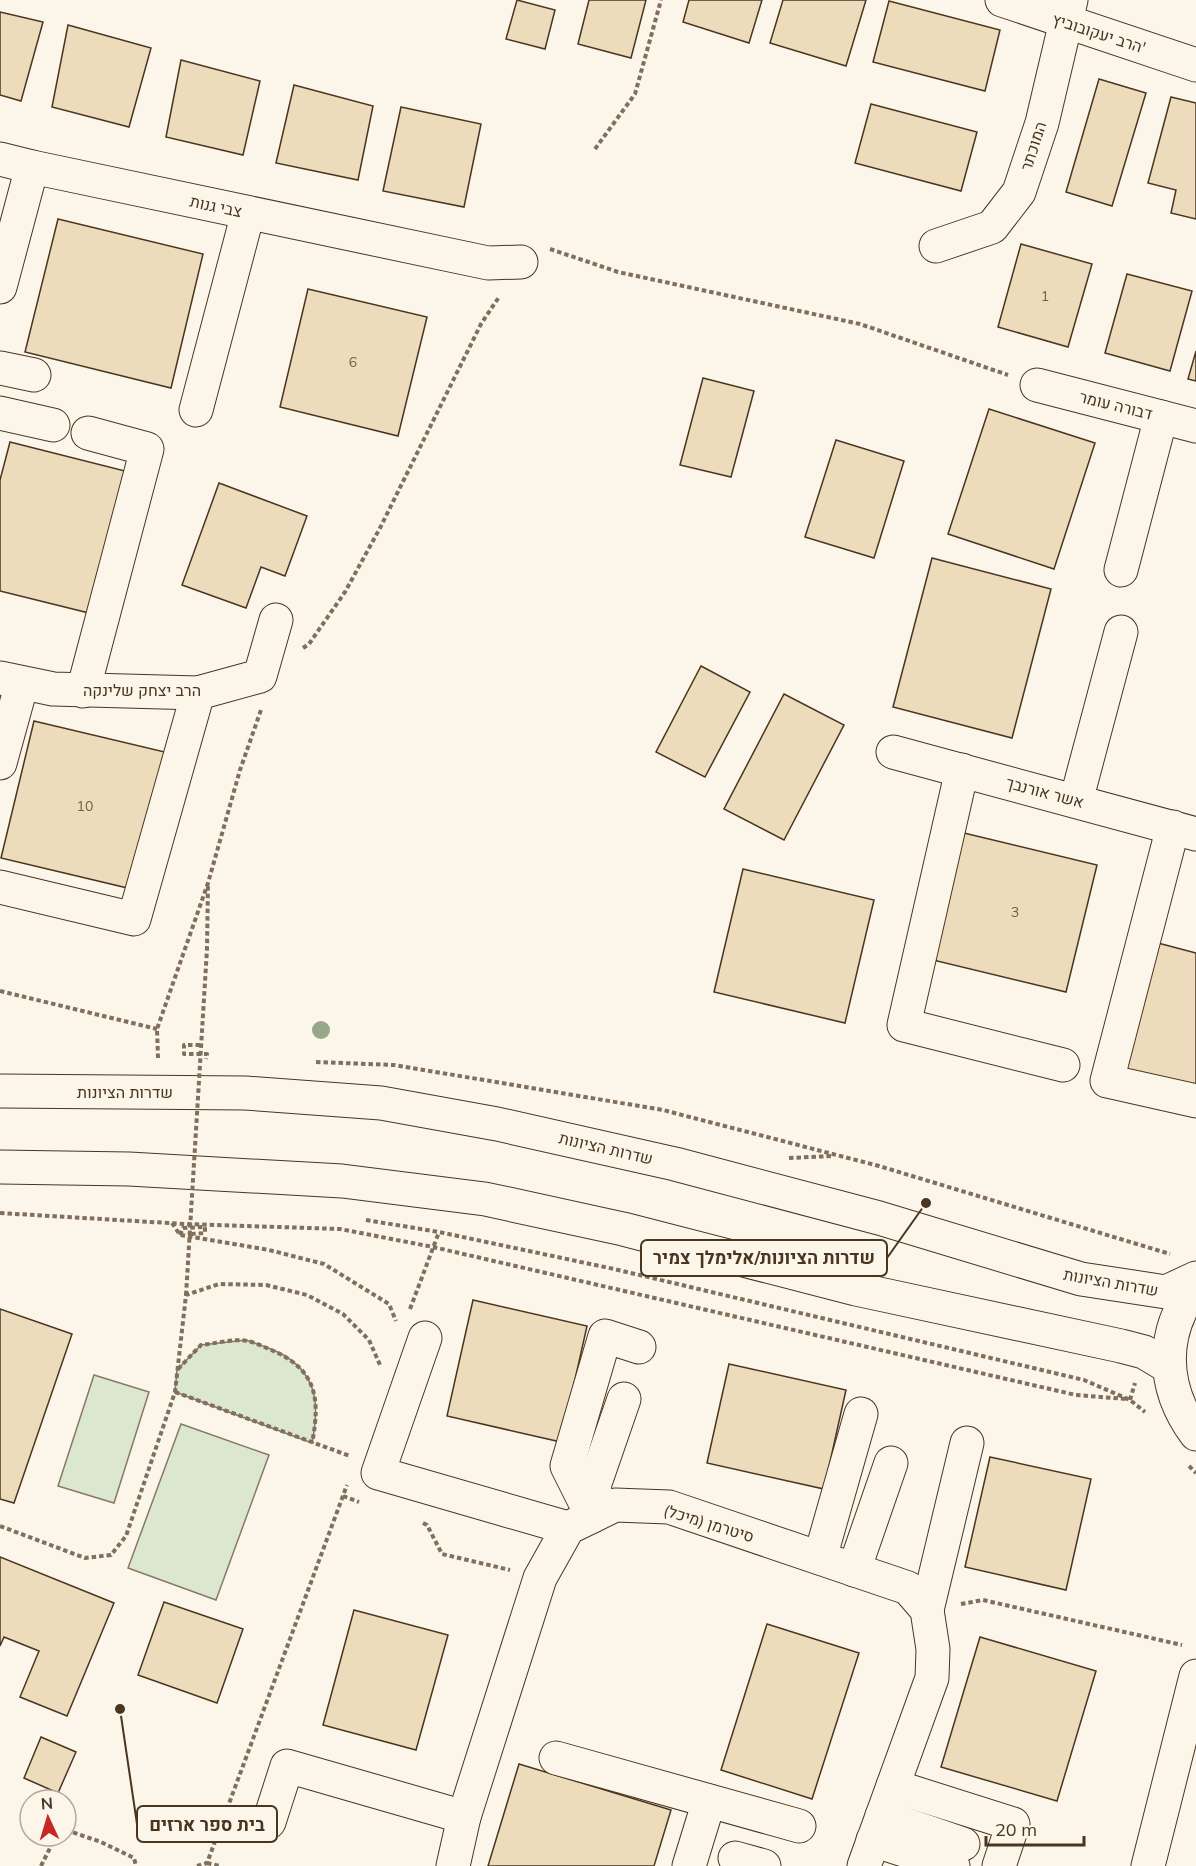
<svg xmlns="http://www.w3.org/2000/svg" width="1196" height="1866" viewBox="0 0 1196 1866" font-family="Mulish,Heebo,sans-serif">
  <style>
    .green { fill: #dce7d0; stroke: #887966; stroke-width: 1.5 }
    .building { fill: #ecdcbc; stroke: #4a3520; stroke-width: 1.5 }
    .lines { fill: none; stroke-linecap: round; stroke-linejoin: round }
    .minor-casing { stroke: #4a3520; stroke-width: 35 }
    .path { stroke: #7f6f5c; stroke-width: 4; stroke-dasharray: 4.5 3; stroke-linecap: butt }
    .minor { stroke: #fbf6e9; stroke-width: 33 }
    .path-bridge { stroke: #7f6f5c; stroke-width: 4; stroke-dasharray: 4.5 3; stroke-linecap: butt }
    .tree { fill: #96a887 }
    .labels { text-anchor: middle; stroke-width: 4.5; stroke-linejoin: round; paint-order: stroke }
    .number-label { font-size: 14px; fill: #725f47 }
    .street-label { font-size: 16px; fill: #4a3520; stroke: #fbf6e9 }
    .leader { fill: none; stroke: #4a3520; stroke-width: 2 }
    .callout-dot { fill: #4a3520; stroke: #fbf6e9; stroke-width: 2 }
    .callout { fill: #fbf6e9; stroke: #4a3520; stroke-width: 2 }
    .callout-label { font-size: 18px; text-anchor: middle; font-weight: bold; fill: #4a3520 }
  </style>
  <rect width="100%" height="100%" fill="#fbf6e9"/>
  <g class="green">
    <path d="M246 1340C259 1345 274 1349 285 1356 319 1377 319 1408 312 1443L175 1392 177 1370 201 1345Z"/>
    <path d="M94 1375 149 1392 114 1503 58 1486Z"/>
    <path d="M181 1424 269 1455 216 1600 128 1568Z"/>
  </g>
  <g class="building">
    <path d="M517 0 555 10 545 49 506 39Z"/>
    <path d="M589 0H646L631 58 578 44Z"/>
    <path d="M689 0H762L749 43 683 22Z"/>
    <path d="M783 0H866L846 66 770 43Z"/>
    <path d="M889 1 1000 30 985 91 873 62Z"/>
    <path d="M0 12 43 22 21 101 0 95Z"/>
    <path d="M68 25 151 48 129 127 52 107Z"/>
    <path d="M181 60 260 81 243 155 166 137Z"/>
    <path d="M1099 79 1146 93 1112 206 1066 192Z"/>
    <path d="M294 85 373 106 358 180 276 163Z"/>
    <path d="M1171 97 1196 103V219L1171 213 1176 190 1148 183Z"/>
    <path d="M871 104 977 132 961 191 855 163Z"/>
    <path d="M401 107 481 124 464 207 383 191Z"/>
    <path d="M58 219 203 254 171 388 25 352Z"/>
    <path d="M1021 244 1092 264 1068 347 998 327Z"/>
    <path d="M1127 274 1192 291 1170 371 1105 353Z"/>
    <path d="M308 289 427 317 398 436 280 407Z"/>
    <path d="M1196 351V381L1188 379Z"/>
    <path d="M703 378 754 391 731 477 680 465Z"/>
    <path d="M989 409 1095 443 1054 569 948 534Z"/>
    <path d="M836 440 904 461 874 558 805 537Z"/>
    <path d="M10 442 125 471 89 613 0 591V480Z"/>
    <path d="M219 483 307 516 285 576 261 567 246 608 182 585Z"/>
    <path d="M932 558 1051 589 1012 738 893 707Z"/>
    <path d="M701 666 750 692 705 777 656 752Z"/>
    <path d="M784 694 844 725 784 840 724 809Z"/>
    <path d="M34 721 169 753 136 890 1 858Z"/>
    <path d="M964 833 1097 865 1066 992 933 960Z"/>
    <path d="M743 869 874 900 845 1023 714 992Z"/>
    <path d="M1158 943 1196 953V1088L1126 1070Z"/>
    <path d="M473 1300 587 1326 561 1442 447 1416Z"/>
    <path d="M0 1309 72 1334 14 1503 0 1499Z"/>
    <path d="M729 1364 846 1390 824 1489 707 1463Z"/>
    <path d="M990 1457 1091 1479 1066 1590 965 1567Z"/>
    <path d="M0 1557 114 1603 67 1716 20 1697 39 1651 4 1637 0 1646Z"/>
    <path d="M164 1602 243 1629 217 1703 138 1675Z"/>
    <path d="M354 1610 448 1635 416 1750 323 1725Z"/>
    <path d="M767 1624 859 1653 812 1799 721 1770Z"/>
    <path d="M980 1637 1096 1671 1057 1801 941 1767Z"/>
    <path d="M41 1737 76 1752 58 1793 24 1778Z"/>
    <path d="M519 1764 671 1810 654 1866H488Z"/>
  </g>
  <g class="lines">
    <g class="minor-casing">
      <g id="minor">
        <path d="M1002 0 1196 65"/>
        <path d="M0 159 32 167"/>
        <path d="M936 246 992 227 1019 192 1042 123 1071 0"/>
        <path d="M0 287 32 167 488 263 521 262"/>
        <path d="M0 368 34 375"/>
        <path d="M1037 385 1196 426"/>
        <path d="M196 410 248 213"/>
        <path d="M0 413 53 425"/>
        <path d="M1121 570 1161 417"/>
        <path d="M0 678 53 689 198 693 260 676 276 620"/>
        <path d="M83 691 147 449 88 433"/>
        <path d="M893 752 1196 834"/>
        <path d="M0 763 22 683"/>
        <path d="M962 770 904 1025 1063 1065"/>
        <path d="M1076 801 1121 632"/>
        <path d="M1173 827 1107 1081 1196 1101"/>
        <path d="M0 887 134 919 198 693"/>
        <path d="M0 1091 245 1093 381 1103 497 1124 675 1164 879 1218 1081 1279 1166 1292 1196 1278"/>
        <path d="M0 1167 129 1169 342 1181 485 1199 623 1229 856 1289 1121 1346 1144 1352 1169 1367"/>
        <path d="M1196 1286C1160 1332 1161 1387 1196 1434"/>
        <path d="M425 1338 378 1473 568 1528"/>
        <path d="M592 1516 567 1466 605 1336 639 1347"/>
        <path d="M592 1516 595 1483 624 1399"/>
        <path d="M820 1558 861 1414"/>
        <path d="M854 1570 891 1463"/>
        <path d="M927 1610 967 1443"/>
        <path d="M556 1758 799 1826"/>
        <path d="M893 1786 1013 1824 999 1866"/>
        <path d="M882 1816 963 1844"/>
        <path d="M269 1822 287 1766 464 1817"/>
        <path d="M873 1840 953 1866"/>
        <path d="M735 1858 764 1866"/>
        <path d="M453 1866 464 1817 540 1578 568 1528 615 1505 669 1507 908 1588 927 1610 933 1649 932 1678 864 1866"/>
        <path d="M689 1866 709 1801"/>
        <path d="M1148 1866 1196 1676"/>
      </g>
    </g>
    <g class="path">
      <path d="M595 149 635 94 661 0"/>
      <path d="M550 249 618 272 860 324 1008 375"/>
      <path d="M303 648 309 644 345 592 380 528 481 324 499 297"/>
      <path d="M0 991 157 1029"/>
      <path d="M200 1045H184V1054H207L206 1059"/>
      <path d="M158 1058 157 1029 208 883 240 770 261 710"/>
      <path d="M316 1062 394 1065 663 1110 879 1166 1170 1254"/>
      <path d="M789 1158 832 1156"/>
      <path d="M0 1213 185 1224 340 1229 433 1247 1076 1395 1126 1399"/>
      <path d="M366 1220 439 1232 614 1269 1084 1380 1130 1400 1145 1412"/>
      <path d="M172 1223 180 1235 269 1250 324 1264 389 1304 396 1321"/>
      <path d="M180 1235 183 1228 205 1227V1233L190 1234"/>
      <path d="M410 1309 439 1232"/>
      <path d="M178 1369 201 1345C213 1344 235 1338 247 1341 254 1342 262 1346 269 1349 316 1368 321 1397 312 1443"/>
      <path d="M175 1392 350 1456"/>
      <path d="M1130 1400 1135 1383"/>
      <path d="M1189 1466 1196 1473"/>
      <path d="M343 1496 359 1502"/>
      <path d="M423 1523 427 1525 442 1554 510 1570"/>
      <path d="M0 1526 85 1558 111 1555 126 1536 175 1392 186 1295 219 1284 266 1285 307 1295 343 1314 369 1340 380 1365"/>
      <path d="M961 1604 983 1600 1182 1645"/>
      <path d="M66 1830 101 1842 134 1858 136 1866"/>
      <path d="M207 1863 220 1866"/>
      <path d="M41 1866 56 1836"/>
      <path d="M197 1866 207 1863 347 1485"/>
    </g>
    <use href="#minor" class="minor"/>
    <path class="path-bridge" d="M186 1295 207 949 208 883"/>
  </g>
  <circle class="tree" cx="321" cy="1030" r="9"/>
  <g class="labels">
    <g class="number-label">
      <text x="1045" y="301">1</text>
      <text x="353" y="367">6</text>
      <text x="85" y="811">10</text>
      <text x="1015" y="917">3</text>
    </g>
    <g class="street-label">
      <text transform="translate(1099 33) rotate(18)" y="6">הרב יעקובוביץ'</text>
      <text transform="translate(1033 146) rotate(-72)" y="6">המוכתר</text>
      <text transform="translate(216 206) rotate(12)" y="6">צבי גנות</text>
      <text transform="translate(1116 405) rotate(14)" y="6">דבורה עומר</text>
      <text x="142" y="696">הרב יצחק שלינקה</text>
      <text transform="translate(1045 792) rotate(15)" y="6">אשר אורנבך</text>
      <text x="125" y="1098">שדרות הציונות</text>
      <text transform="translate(606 1148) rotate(13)" y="6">שדרות הציונות</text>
      <text transform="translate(1111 1282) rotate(10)" y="6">שדרות הציונות</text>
      <text transform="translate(709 1523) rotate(17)" y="6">סיטרמן (מיכל)</text>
    </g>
  </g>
  <path class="leader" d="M926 1203L887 1258M120 1709L137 1824"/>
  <g class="callout-dot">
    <circle cx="926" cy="1203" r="6"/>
    <circle cx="120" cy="1709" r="6"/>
  </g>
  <g class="callout">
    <rect x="641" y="1240" width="246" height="36" rx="6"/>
    <rect x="137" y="1806" width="140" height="36" rx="6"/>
  </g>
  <g class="callout-label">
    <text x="764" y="1264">שדרות הציונות/אלימלך צמיר</text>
    <text x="207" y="1831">בית ספר ארזים</text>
  </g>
  <g transform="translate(48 1818) rotate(356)"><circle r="28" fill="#fbf6e9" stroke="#b4a999" stroke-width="1.5"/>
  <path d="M0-4.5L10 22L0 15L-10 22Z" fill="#c62828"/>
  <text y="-9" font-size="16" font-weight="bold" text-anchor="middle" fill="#4a3520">N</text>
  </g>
  <path d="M986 1836v9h98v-9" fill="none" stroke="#4a3520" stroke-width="3"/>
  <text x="995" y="1836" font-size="18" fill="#4a3520" stroke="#fbf6e9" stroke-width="4.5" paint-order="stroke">20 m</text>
</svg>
